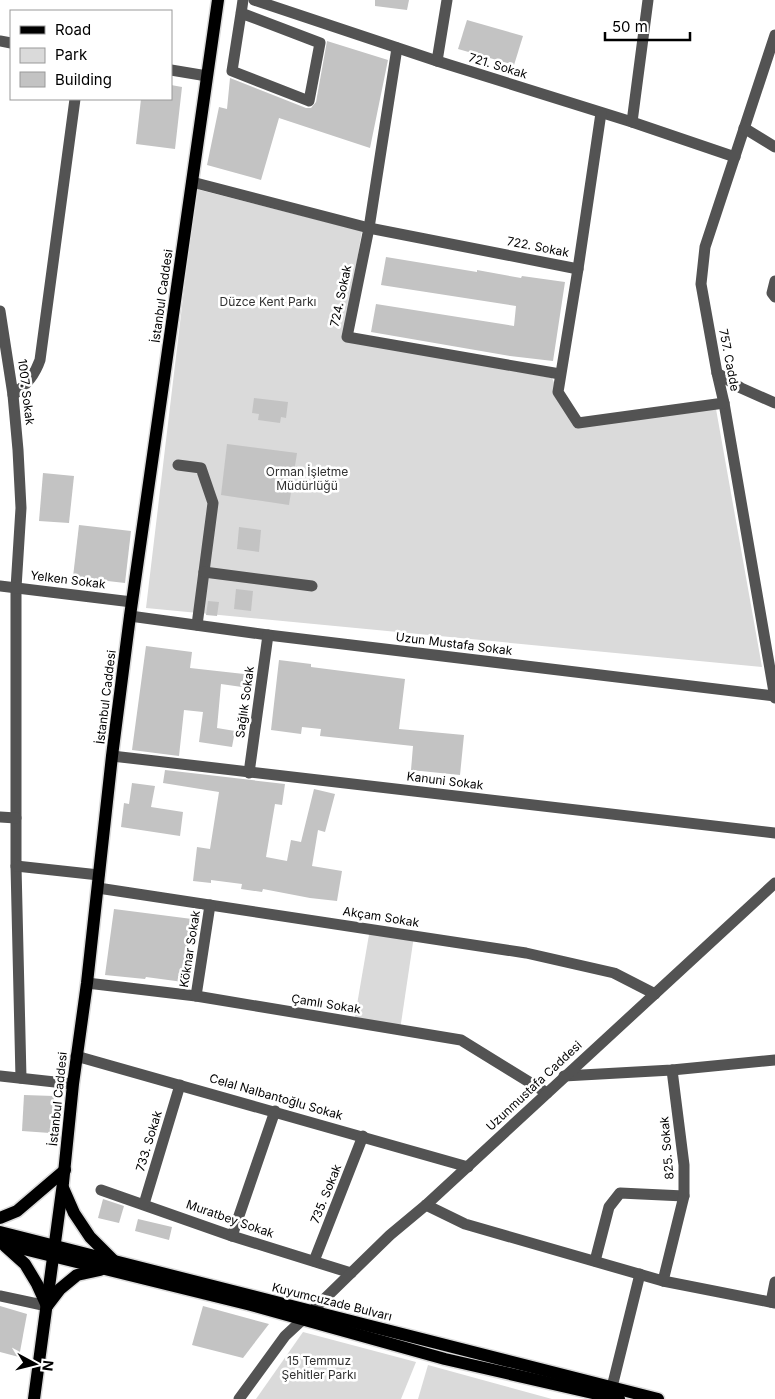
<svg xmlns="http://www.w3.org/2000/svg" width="775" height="1399" viewBox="0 0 775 1399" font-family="Inter,sans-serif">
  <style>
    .green { fill: #dadada }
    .building { fill: #c3c3c3 }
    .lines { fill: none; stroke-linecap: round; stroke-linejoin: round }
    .major-casing { stroke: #dbdbdb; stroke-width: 15 }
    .minor { stroke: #535353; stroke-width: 11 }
    .major { stroke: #000; stroke-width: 12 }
    .labels { text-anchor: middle; stroke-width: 5; stroke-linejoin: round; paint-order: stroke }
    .street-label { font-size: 12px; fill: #000; stroke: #fff }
    .park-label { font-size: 12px; fill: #313131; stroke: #fff }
  </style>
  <rect width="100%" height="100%" fill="#fff"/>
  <g class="green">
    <path d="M196 189 362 231 344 339 552 378 574 425 716 409 762 667 146 608Z"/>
    <path d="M370 929 414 936 400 1030 354 1022Z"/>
    <path d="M303 1332 416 1362 401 1399H256Z"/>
    <path d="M428 1365 552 1399H418Z"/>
  </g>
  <g class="building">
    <path d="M375 0H409L407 10 375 6Z"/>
    <path d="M467 20 523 36 514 65 458 49Z"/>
    <path d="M327 41 388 60 370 148 279 118 261 180 207 165 219 107 227 109 230 78 306 108H311L316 102Z"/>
    <path d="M171 85 182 87 175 149 136 144 141 99H171Z"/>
    <path d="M386 257 477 272V270L521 278 522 276 565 282 553 361 510 356 371 332 376 304 514 326 516 306 381 285Z"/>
    <path d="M254 398 288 402 286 418 281 417 280 423 258 420 259 414 252 413Z"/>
    <path d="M227 444 297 453 289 505 221 495Z"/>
    <path d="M43 473 74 476 69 523 39 521Z"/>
    <path d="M79 525 131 531 125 583 73 577Z"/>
    <path d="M239 527 261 530 259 552 237 549Z"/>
    <path d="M236 589 253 591 251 611 234 609Z"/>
    <path d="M208 601 219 602 217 616 206 615Z"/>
    <path d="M146 646 192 652 190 668 244 674 242 687 221 684 217 728 235 731 232 747 199 742 203 712 184 710 179 756 132 750Z"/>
    <path d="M279 660 311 664V667L405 679 399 729 464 735 460 775 411 770 413 746 320 736 321 729 302 727 301 734 271 730Z"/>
    <path d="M165 770 285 784 282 805 275 804 266 857 287 861 291 840 301 842 314 789 335 794 325 832 318 830 312 866 342 871 337 901 310 898 263 889 262 892 241 889 242 884 211 880V883L193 881 197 847 210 849 219 792 163 783Z"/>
    <path d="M132 783 155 786 151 807 183 812 180 836 121 827 124 803 129 804Z"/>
    <path d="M114 909 192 919 183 982 146 977 145 979 105 975Z"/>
    <path d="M24 1095 54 1096 50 1133 22 1131Z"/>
    <path d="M103 1199 124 1206 119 1223 98 1218Z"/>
    <path d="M138 1219 172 1227 169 1240 135 1231Z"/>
    <path d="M0 1306 27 1314 19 1357 0 1352Z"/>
    <path d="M203 1306 269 1324 243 1358 192 1345Z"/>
  </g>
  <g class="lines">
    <g class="major-casing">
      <g id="major">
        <path d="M63 1188 74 1213 90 1237 114 1261"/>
        <path d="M0 1218 17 1211 65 1170"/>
        <path d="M0 1232 658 1399"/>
        <path d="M0 1243 251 1305 445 1359 619 1399"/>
        <path d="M5 1246 25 1264 37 1284 47 1306"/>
        <path d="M47 1306 60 1289 77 1275 100 1270"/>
        <path d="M34 1399 63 1183 73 1084 87 983 112 756 130 616 218 0"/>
      </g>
    </g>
    <g class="minor">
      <path d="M254 0 437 61 632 122 735 157"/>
      <path d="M241 13 320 43 309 101 232 71 242 7 243 0"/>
      <path d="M775 35 705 247 701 284 717 373 724 403 775 698"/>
      <path d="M0 41 11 43"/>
      <path d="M397 48 369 228 347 337 560 374"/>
      <path d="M437 61 447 0"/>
      <path d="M171 70 207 76"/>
      <path d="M632 122 648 0"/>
      <path d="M744 128 775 147"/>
      <path d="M192 182 369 228 578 269 558 392 578 423 724 403"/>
      <path d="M578 269 601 113"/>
      <path d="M775 281 772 293 775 297"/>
      <path d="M0 311 13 395 18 450 21 508 16 588V866L21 1078"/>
      <path d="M717 373 741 388 775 403"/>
      <path d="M13 395C27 385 35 375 40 360L75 99"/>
      <path d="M178 465 201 468 213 503 197 625"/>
      <path d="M204 572 312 586"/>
      <path d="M0 586 132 602"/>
      <path d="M130 616 268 635 775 696"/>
      <path d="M112 756 775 833"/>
      <path d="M249 773 268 635"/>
      <path d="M0 817 16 818"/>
      <path d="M16 866 99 875"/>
      <path d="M98 888 526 953 614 973 655 994"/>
      <path d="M87 983 196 996 461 1040 547 1093"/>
      <path d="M196 996 210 905"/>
      <path d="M76 1056 468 1167"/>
      <path d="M0 1076 73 1084"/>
      <path d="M564 1076 672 1070 775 1060"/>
      <path d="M101 1190 232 1236 351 1273"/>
      <path d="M144 1204 180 1085"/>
      <path d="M426 1205 465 1224 663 1281 775 1303"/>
      <path d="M232 1236 275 1111"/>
      <path d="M314 1261 363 1136"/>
      <path d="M595 1261 609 1207 620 1193 684 1196"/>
      <path d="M663 1281 684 1196V1165L672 1070"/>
      <path d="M0 1296 47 1306"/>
      <path d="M771 1302 775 1282"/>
      <path d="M612 1387 640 1274"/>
      <path d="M239 1399 285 1336 312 1311 390 1235 426 1205 775 883"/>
    </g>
    <use href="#major" class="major"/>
  </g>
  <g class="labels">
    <g class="street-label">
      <text transform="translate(498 66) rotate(17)" y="4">721. Sokak</text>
      <text transform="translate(538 247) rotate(11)" y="4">722. Sokak</text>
      <text transform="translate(162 296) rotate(-82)" y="4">İstanbul Caddesi</text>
      <text transform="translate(341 296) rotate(-78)" y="4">724. Sokak</text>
      <text transform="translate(729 360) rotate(79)" y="4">757. Cadde</text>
      <text transform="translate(26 392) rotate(83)" y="4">1007. Sokak</text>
      <text transform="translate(68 580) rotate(7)" y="4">Yelken Sokak</text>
      <text transform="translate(454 644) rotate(7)" y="4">Uzun Mustafa Sokak</text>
      <text transform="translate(106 697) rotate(-83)" y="4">İstanbul Caddesi</text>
      <text transform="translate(245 702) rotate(-82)" y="4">Sağlık Sokak</text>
      <text transform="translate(445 781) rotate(7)" y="4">Kanuni Sokak</text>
      <text transform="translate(381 917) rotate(9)" y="4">Akçam Sokak</text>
      <text transform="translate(190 949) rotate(-81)" y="4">Köknar Sokak</text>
      <text transform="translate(326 1004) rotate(9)" y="4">Çamlı Sokak</text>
      <text transform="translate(534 1086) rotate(-43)" y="4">Uzunmustafa Caddesi</text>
      <text transform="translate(276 1097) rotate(16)" y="4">Celal Nalbantoğlu Sokak</text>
      <text transform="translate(58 1099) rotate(-84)" y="4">İstanbul Caddesi</text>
      <text transform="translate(149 1141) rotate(-73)" y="4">733. Sokak</text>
      <text transform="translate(667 1148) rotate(-95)" y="4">825. Sokak</text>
      <text transform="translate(326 1194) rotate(-68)" y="4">735. Sokak</text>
      <text transform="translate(230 1219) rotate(19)" y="4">Muratbey Sokak</text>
      <text transform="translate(332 1302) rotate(14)" y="4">Kuyumcuzade Bulvarı</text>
    </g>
    <g class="park-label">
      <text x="268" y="306">Düzce Kent Parkı</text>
      <text x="307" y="476">Orman İşletme<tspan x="307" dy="14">Müdürlüğü</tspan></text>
      <text x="319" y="1365">15 Temmuz<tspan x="319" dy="14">Şehitler Parkı</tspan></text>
    </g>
  </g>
  <rect x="10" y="10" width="162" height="90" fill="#ffffff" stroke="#999999"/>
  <rect x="20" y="26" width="25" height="8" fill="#000000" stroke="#999999"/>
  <text x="55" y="35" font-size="15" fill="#000000">Road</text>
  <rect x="20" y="48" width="25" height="15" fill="#dadada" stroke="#999999"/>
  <text x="55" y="60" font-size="15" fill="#000000">Park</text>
  <rect x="20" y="72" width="25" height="15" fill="#c3c3c3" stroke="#999999"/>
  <text x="55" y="85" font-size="15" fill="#000000">Building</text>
  <g transform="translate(35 1364) rotate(97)" stroke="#ffffff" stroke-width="4" paint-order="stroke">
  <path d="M0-4L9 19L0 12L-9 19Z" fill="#000000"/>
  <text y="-8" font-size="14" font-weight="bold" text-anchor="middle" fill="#000000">N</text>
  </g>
  <path d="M605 32v8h85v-8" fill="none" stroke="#000000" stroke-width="2.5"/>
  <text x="612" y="32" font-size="15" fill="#000000" stroke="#ffffff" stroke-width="4" paint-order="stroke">50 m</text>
</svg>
